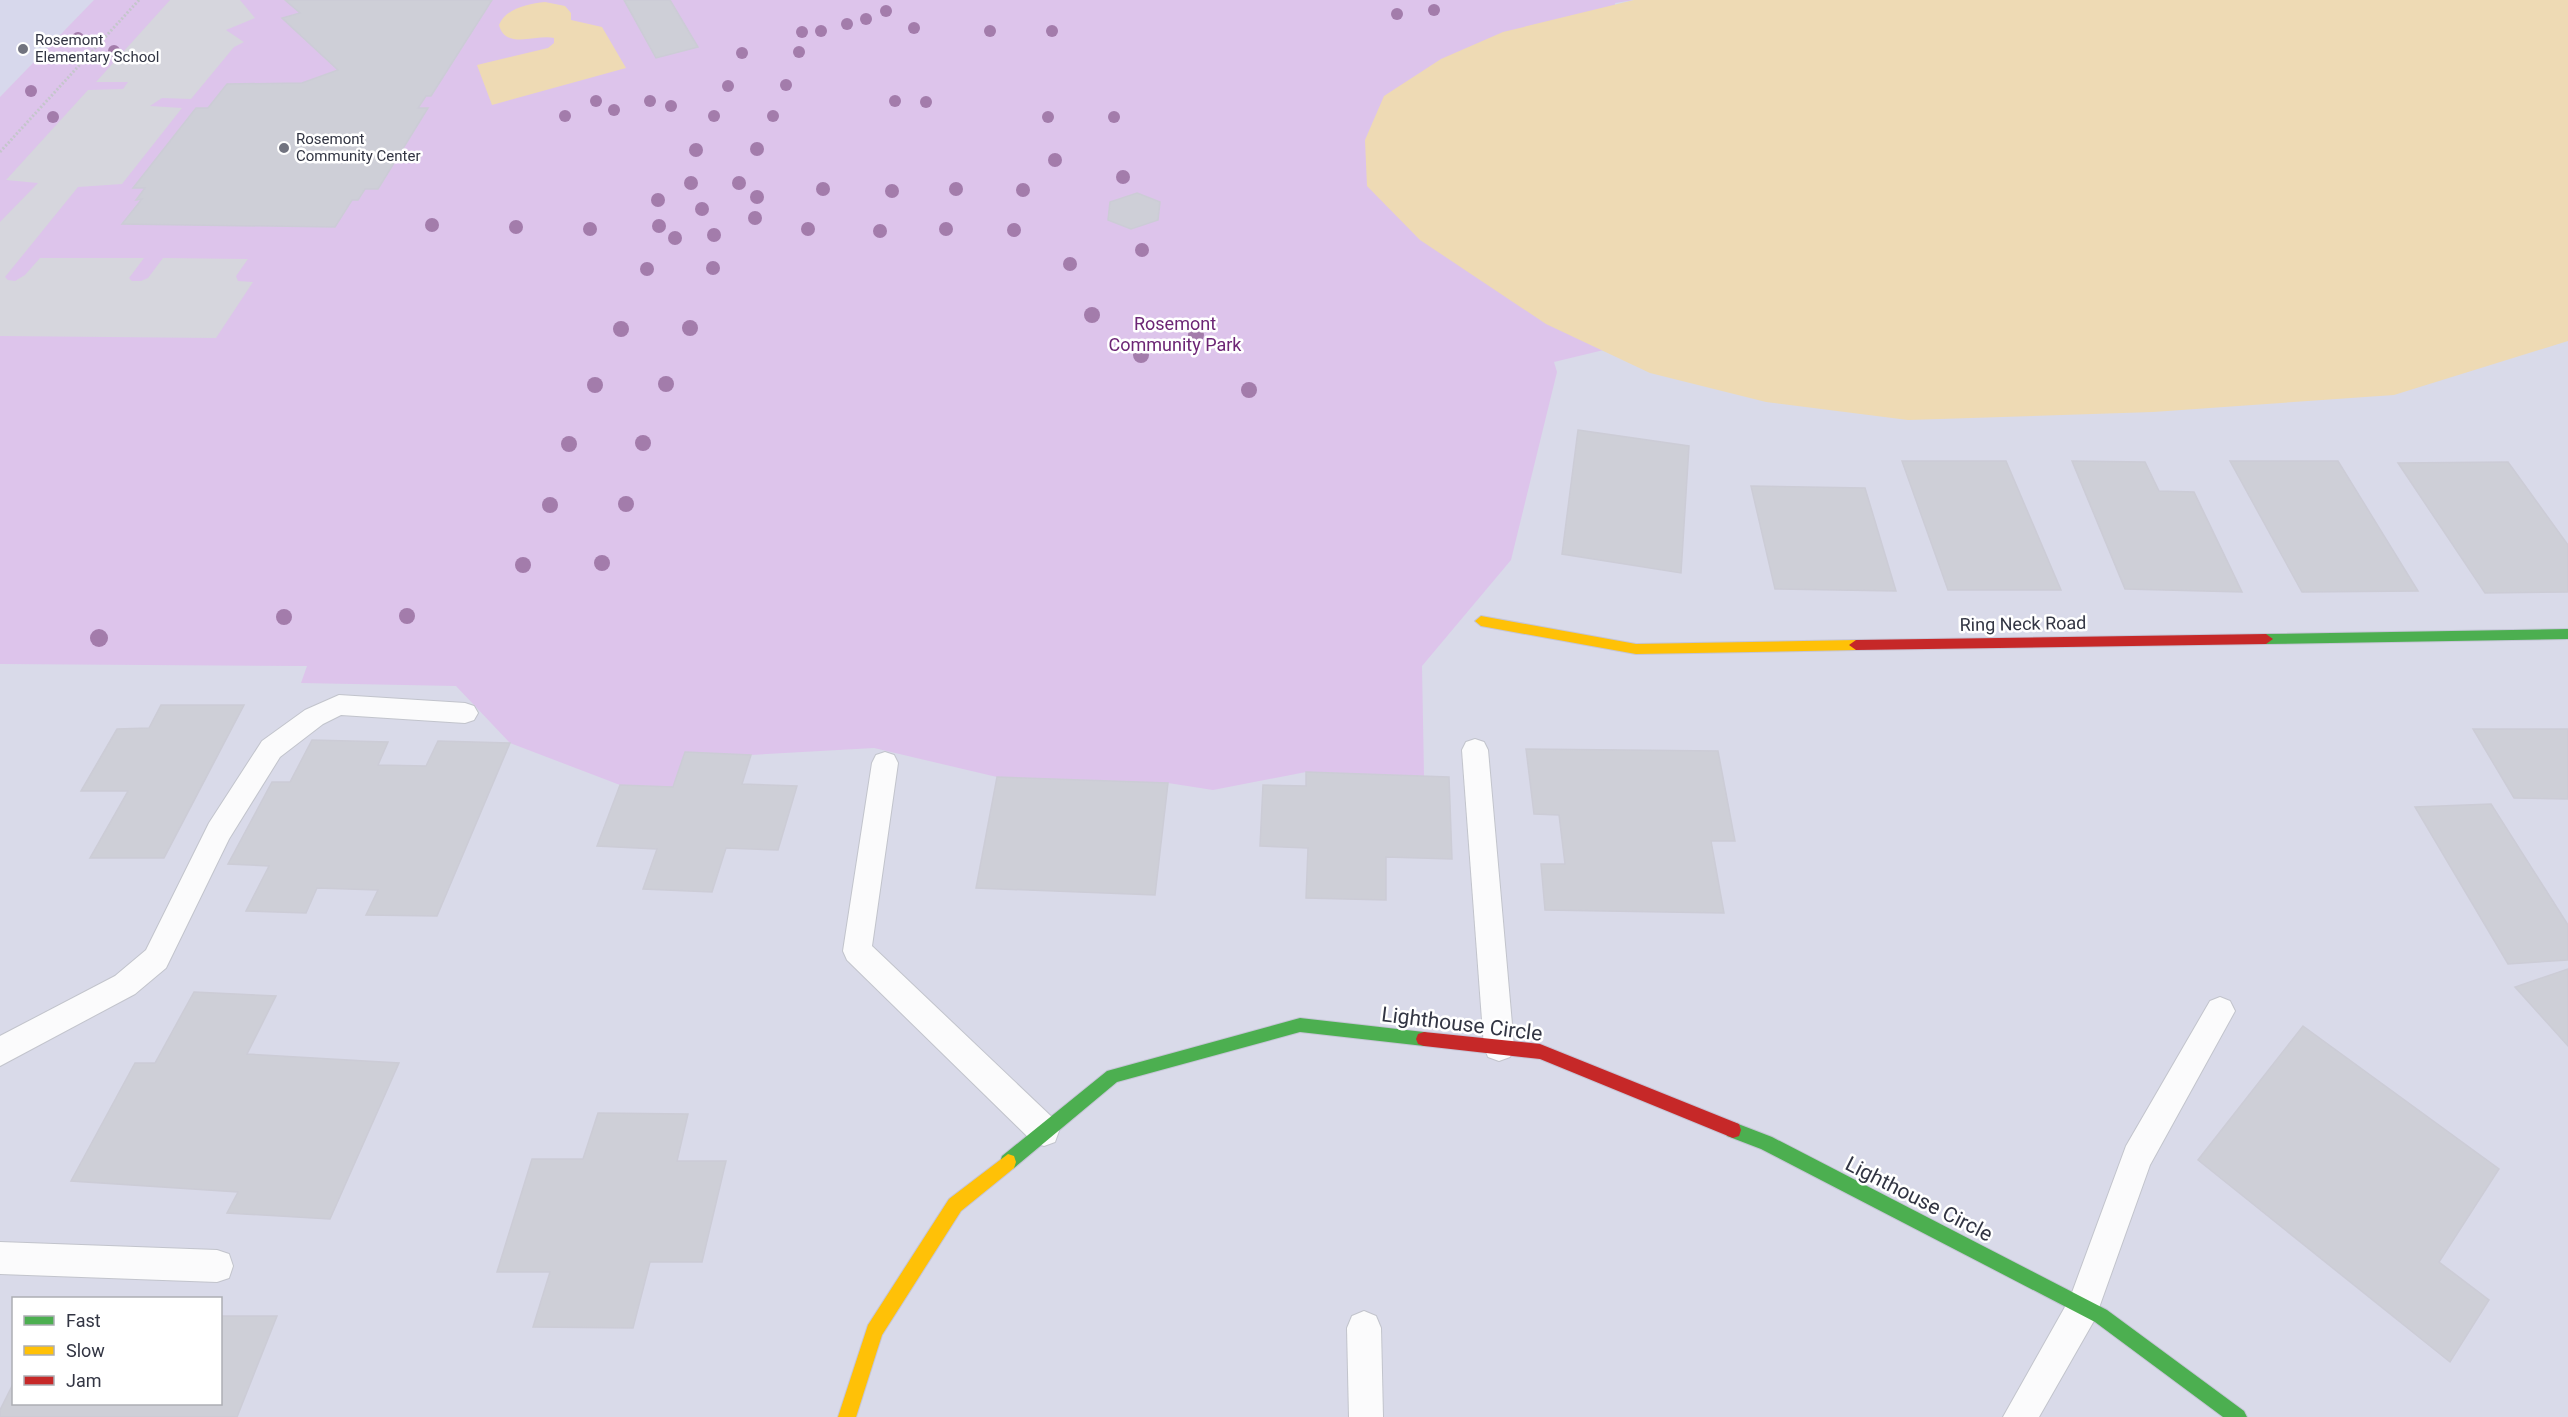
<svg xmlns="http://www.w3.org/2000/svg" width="2568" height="1417" viewBox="0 0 2568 1417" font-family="Roboto,sans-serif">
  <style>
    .residential { fill: #d9dae9; fill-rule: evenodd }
    .education { fill: #d7d8ec }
    .green { fill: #ddc4eb }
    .parking { fill: #d6d6dd }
    .water { fill: #eedab4 }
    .building { fill: #cecfd7; stroke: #ccccd6; stroke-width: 1.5 }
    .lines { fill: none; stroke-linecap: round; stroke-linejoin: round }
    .lane-casing { stroke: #c2c4cc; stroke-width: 2 }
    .fast-casing { stroke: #c5c5d6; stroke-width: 2 }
    .slow-casing { stroke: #c5c5d6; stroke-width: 2 }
    .jam-casing { stroke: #c5c5d6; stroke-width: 2 }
    .path { stroke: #c5c6cc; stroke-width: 3; stroke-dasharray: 2 2; stroke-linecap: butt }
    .lane { fill: #fbfbfc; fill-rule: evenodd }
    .fast { fill: #4caf50; fill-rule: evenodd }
    .slow { fill: #ffc107; fill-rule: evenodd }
    .jam { fill: #c62828; fill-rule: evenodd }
    .tree { fill: #a37cab }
    .poi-dot { fill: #71737f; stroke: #fff; stroke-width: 2 }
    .labels { text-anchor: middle; stroke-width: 5; stroke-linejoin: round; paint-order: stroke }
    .far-poi-label { font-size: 15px; fill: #323543; stroke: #fff; text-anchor: start }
    .park-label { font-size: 18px; fill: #6c2575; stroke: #fff }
    .street-label { font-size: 18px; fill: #323543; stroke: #fff }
    .near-street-label { font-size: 21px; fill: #323543; stroke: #fff }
  </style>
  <rect width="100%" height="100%" fill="#e6e6ee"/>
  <path class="residential" d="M0 0H2568V1417H0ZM14 1298H220V1404H14Z"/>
  <path class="education" d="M0 0H94L0 97Z"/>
  <path class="green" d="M94 0H1634L1615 3 1645 340 1554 362 1557 372 1511 560 1422 666 1424 776 1306 772 1213 790 1168 783 997 777 874 748 751 755 686 752 673 787 620 785 510 743 456 686 301 683 307 666 0 664V97Z"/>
  <path class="parking" d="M170 0H240L255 18 226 30 244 42 234 47 191 99 162 98 150 106 182 108 122 184 78 187 5 277 8 280 15 281 25 275 40 258H144L129 278 132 281H141L148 278 163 258 248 259 236 276 238 281 253 282 216 338 0 336V222L38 183 6 180 88 90 123 89 128 82H96Z"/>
  <g class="water">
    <path d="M1634 0H2568V341L2394 395 2153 412 1908 420 1766 402 1650 373 1546 324 1420 240 1367 186 1365 140 1384 96 1441 59 1503 32Z"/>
    <path d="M545 2 565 6 571 13V20L602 27 626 68 492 105 477 65 548 48 554 43V38C537 34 505 50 499 25 506 8 528 4 545 2Z"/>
  </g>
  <g class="building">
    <path d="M285 0H492L431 96H426L418 108H428L378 189H365L358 200H352L335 227 122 224 142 199 136 200 145 188H133L196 108H208L227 84 302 83 338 70 282 18 300 13Z"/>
    <path d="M624 0H670L698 47 656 58Z"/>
    <path d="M1137 193 1160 202 1158 220 1131 229 1108 220 1110 202Z"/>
    <path d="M1578 430 1689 446 1681 573 1562 554Z"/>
    <path d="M1902 461H2006L2061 590H1948Z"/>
    <path d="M2072 461 2145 462 2159 491 2194 492 2242 592 2125 589Z"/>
    <path d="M2230 461H2338L2418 591 2302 592Z"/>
    <path d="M2508 462 2568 545V592L2485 593 2398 463Z"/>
    <path d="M1751 486 1865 488 1896 591 1775 589Z"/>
    <path d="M161 705H244L164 858H90L128 791H81L117 729 149 728Z"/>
    <path d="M2473 729H2568V799L2514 798Z"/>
    <path d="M312 740 388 742 378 765 426 766 438 741 510 743 437 916 366 915 378 890 317 888 306 913 246 911 269 866 228 864 272 782H290Z"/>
    <path d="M1526 749 1718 751 1735 841H1711L1724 913 1545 910 1541 864H1565L1559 815 1534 814Z"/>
    <path d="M685 752 751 755 742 784 797 786 778 850 726 848 712 892 643 889 657 849 597 846 620 785 673 787Z"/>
    <path d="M1306 772 1449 777 1452 859 1386 857V900L1306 898 1308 848 1260 846 1263 785 1306 786Z"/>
    <path d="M997 777 1168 783 1155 895 976 888Z"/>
    <path d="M2491 804 2568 925V960L2508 964 2415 807Z"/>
    <path d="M2568 969V1046L2515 987Z"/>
    <path d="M194 992 276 996 247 1054 399 1063 330 1219 227 1213 238 1192 71 1181 135 1063H155Z"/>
    <path d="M2303 1026 2499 1169 2439 1262 2489 1300 2450 1362 2198 1160Z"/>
    <path d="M598 1113 688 1114 677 1161H726L702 1262H650L633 1328 533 1327 550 1272H497L532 1159H583Z"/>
    <path d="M220 1316H277L237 1417H0V1410L14 1382V1404H220Z"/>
  </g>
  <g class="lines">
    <g class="lane-casing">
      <g id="lane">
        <path d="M339 695 465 703 474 706 478 713 474 720 465 723 341 715 323 724 280 757 229 839 166 968 135 994 0 1066V1036L115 976 146 950 209 823 262 741 305 710Z"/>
        <path d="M1475 739 1484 742 1488 750 1514 1047 1510 1057 1499 1061 1488 1057 1484 1047 1462 750 1466 742Z"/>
        <path d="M885 752 894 755 898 763 872 946 1055 1120 1059 1131 1055 1142 1044 1146 1033 1142 847 960 843 951 872 763 876 755Z"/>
        <path d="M2220 997 2230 1001 2235 1011 2150 1165 2095 1319 2039 1417H2003L2070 1298 2126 1146 2210 1001Z"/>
        <path d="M0 1242 217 1250 229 1254 233 1266 229 1278 217 1282 0 1274Z"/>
        <path d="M1364 1311 1376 1316 1381 1328 1383 1417H1349L1347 1328 1352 1316Z"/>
      </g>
    </g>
    <g class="fast-casing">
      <g id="fast">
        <path d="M2568 629V639L2266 644 2259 639 2266 634Z"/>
        <path d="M1300 1018 1424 1032 1430 1034 1432 1039 1430 1044 1424 1046 1300 1032 1117 1082 1014 1168 1008 1170 1002 1168 1000 1162 1002 1156 1107 1071Z"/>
        <path d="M1733 1122 1772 1137 2107 1310 2244 1411 2247 1417H2223L2095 1322 1761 1149 1727 1136 1725 1130 1727 1124Z"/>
      </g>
    </g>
    <g class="slow-casing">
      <g id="slow">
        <path d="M1481 616 1636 644 1856 640 1863 645 1856 650 1636 654 1481 626 1475 621Z"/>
        <path d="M1008 1154 1014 1156 1016 1162 1014 1168 961 1211 882 1335 856 1417H838L868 1325 949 1199Z"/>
      </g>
    </g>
    <g class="jam-casing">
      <g id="jam">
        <path d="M2266 634 2273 639 2266 644 1856 650 1849 645 1856 640Z"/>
        <path d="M1424 1032 1540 1044 1739 1124 1741 1130 1739 1136 1733 1138 1540 1059 1424 1046 1418 1044 1416 1039 1418 1034Z"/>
      </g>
    </g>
    <path class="path" d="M0 152 139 0"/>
    <use href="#lane" class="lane"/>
    <use href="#fast" class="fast"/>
    <use href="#slow" class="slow"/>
    <use href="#jam" class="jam"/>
  </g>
  <g class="tree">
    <circle cx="1434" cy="10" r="6"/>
    <circle cx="886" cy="11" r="6"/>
    <circle cx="1397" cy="14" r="6"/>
    <circle cx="866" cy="19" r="6"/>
    <circle cx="847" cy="24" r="6"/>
    <circle cx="914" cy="28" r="6"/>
    <circle cx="821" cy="31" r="6"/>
    <circle cx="990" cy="31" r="6"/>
    <circle cx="1052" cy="31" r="6"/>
    <circle cx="802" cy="32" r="6"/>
    <circle cx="78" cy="38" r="6"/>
    <circle cx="114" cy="51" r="6"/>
    <circle cx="799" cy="52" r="6"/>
    <circle cx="742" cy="53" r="6"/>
    <circle cx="786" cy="85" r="6"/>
    <circle cx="728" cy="86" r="6"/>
    <circle cx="31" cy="91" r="6"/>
    <circle cx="596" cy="101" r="6"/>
    <circle cx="650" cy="101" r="6"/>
    <circle cx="895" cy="101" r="6"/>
    <circle cx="926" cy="102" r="6"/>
    <circle cx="671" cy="106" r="6"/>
    <circle cx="614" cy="110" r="6"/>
    <circle cx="565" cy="116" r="6"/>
    <circle cx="714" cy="116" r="6"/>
    <circle cx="773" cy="116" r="6"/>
    <circle cx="53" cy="117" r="6"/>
    <circle cx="1048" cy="117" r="6"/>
    <circle cx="1114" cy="117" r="6"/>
    <circle cx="757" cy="149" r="7"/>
    <circle cx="696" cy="150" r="7"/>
    <circle cx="1055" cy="160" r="7"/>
    <circle cx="1123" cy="177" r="7"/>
    <circle cx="691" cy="183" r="7"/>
    <circle cx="739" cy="183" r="7"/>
    <circle cx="823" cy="189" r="7"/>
    <circle cx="956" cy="189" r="7"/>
    <circle cx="1023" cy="190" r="7"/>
    <circle cx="892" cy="191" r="7"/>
    <circle cx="757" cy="197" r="7"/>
    <circle cx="658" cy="200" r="7"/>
    <circle cx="702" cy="209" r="7"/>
    <circle cx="755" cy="218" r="7"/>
    <circle cx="432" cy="225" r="7"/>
    <circle cx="659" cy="226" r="7"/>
    <circle cx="516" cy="227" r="7"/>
    <circle cx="590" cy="229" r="7"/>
    <circle cx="808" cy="229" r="7"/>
    <circle cx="946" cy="229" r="7"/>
    <circle cx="1014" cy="230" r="7"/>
    <circle cx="880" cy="231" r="7"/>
    <circle cx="714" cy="235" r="7"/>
    <circle cx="675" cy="238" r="7"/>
    <circle cx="1142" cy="250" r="7"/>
    <circle cx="1070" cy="264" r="7"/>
    <circle cx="713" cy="268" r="7"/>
    <circle cx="647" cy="269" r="7"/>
    <circle cx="1092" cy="315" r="8"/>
    <circle cx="690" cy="328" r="8"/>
    <circle cx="621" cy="329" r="8"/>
    <circle cx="1196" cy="335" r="8"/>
    <circle cx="1141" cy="355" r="8"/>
    <circle cx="666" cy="384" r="8"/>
    <circle cx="595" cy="385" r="8"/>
    <circle cx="1249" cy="390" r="8"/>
    <circle cx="643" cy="443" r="8"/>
    <circle cx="569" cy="444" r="8"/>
    <circle cx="626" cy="504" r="8"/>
    <circle cx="550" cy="505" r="8"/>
    <circle cx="602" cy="563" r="8"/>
    <circle cx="523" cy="565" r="8"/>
    <circle cx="407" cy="616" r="8"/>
    <circle cx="284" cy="617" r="8"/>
    <circle cx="99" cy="638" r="9"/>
  </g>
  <g class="poi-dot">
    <circle cx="23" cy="49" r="6"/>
    <circle cx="284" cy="148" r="6"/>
  </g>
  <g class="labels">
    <g class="far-poi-label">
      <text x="35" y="45">Rosemont<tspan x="35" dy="17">Elementary School</tspan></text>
      <text x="296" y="144">Rosemont<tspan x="296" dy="17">Community Center</tspan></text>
    </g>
    <g class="park-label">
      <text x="1175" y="330">Rosemont<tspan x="1175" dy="21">Community Park</tspan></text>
    </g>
    <g class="street-label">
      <text transform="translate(2023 624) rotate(-1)" y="6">Ring Neck Road</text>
    </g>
    <g class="near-street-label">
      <text transform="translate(1462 1024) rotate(7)" y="7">Lighthouse Circle</text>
      <text transform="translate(1919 1199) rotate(27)" y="7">Lighthouse Circle</text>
    </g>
  </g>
  <rect x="12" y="1297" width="210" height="108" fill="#ffffff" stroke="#adaeb4" stroke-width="1.5"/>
  <rect x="24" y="1316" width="30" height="9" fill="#4caf50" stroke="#adaeb4" stroke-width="1.5"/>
  <text x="66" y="1327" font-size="18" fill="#323543">Fast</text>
  <rect x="24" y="1346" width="30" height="9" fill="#ffc107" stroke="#adaeb4" stroke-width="1.5"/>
  <text x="66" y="1357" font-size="18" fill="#323543">Slow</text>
  <rect x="24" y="1376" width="30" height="9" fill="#c62828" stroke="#adaeb4" stroke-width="1.5"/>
  <text x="66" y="1387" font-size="18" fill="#323543">Jam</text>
</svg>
